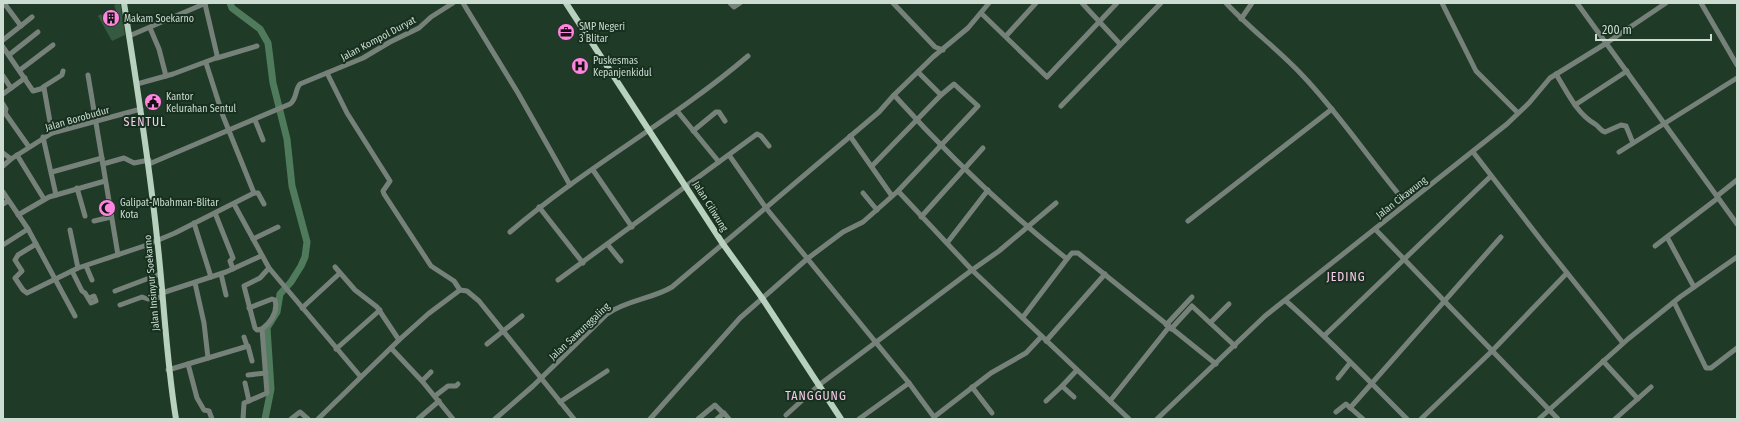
<svg xmlns="http://www.w3.org/2000/svg" width="1740" height="422" viewBox="0 0 1740 422" font-family="'Fira Sans Condensed',sans-serif">
  <style>
    .green { fill: #365941 }
    .lines { fill: none; stroke-linecap: round; stroke-linejoin: round }
    .river { stroke: #4f7b5c; stroke-width: 7 }
    .minor { stroke: #768279; stroke-width: 5 }
    .major { stroke: #b8d1be; stroke-width: 6 }
    .labels { text-anchor: middle; stroke-width: 4; stroke-linejoin: round; paint-order: stroke }
    .poi-label { font-size: 10px; fill: #cddcd1; stroke: #162f1e; text-anchor: start }
    .street-label { font-size: 10px; fill: #cddcd1; stroke: #162f1e }
    .quarter-label { font-size: 12px; letter-spacing: 1px; fill: #f8ceeb; stroke: #162f1e }
  </style>
  <rect width="100%" height="100%" fill="#203a28"/>
  <path class="green" d="M120 3 125 35 112 41 98 16 101 14 108 27 120 21 114 5Z"/>
  <g class="lines">
    <path class="river" d="M230 3 232 8 260 29 268 43 273 83 287 139 292 186 307 242 305 257 301 266 291 282 280 294 277 312 267 328 271 389 265 419"/>
    <g class="minor">
      <path d="M4 3 21 26"/>
      <path d="M463 3 518 93 570 185"/>
      <path d="M730 3 734 7 740 3"/>
      <path d="M893 3 935 47 943 50"/>
      <path d="M1082 3 1120 44"/>
      <path d="M1226 3C1250 29 1279 50 1303 76 1341 116 1371 162 1406 203"/>
      <path d="M1442 3 1476 71 1518 113"/>
      <path d="M1577 3 1737 224"/>
      <path d="M1701 3 1737 65"/>
      <path d="M981 13 1047 77 1117 3"/>
      <path d="M1241 19 1252 3"/>
      <path d="M150 28 159 49 166 76"/>
      <path d="M129 36 206 3"/>
      <path d="M1006 36 1036 3"/>
      <path d="M3 40 32 17"/>
      <path d="M3 47 33 91 44 88 52 133"/>
      <path d="M9 55 38 32"/>
      <path d="M217 58 257 46"/>
      <path d="M20 70 53 45"/>
      <path d="M327 73 347 113 390 181 383 191 384 194 431 266 454 281 460 290 467 291 479 301 574 419"/>
      <path d="M1556 74C1567 92 1577 114 1595 124 1599 126 1600 131 1605 132L1621 125 1626 126 1633 143"/>
      <path d="M88 75 118 255"/>
      <path d="M3 76 11 88"/>
      <path d="M137 84 173 74 216 58 217 55 205 4"/>
      <path d="M43 87 62 75 63 71"/>
      <path d="M3 94 25 78"/>
      <path d="M894 95C947 154 1004 209 1067 259L1072 253H1078L1216 364"/>
      <path d="M3 104 6 109 5 113 29 147"/>
      <path d="M1575 105 1627 71"/>
      <path d="M1061 106 1161 3"/>
      <path d="M678 112 719 162"/>
      <path d="M255 120 263 140"/>
      <path d="M693 131 716 112H719L725 121"/>
      <path d="M850 136 892 196"/>
      <path d="M43 137 56 195"/>
      <path d="M1473 152 1544 244 1623 343"/>
      <path d="M1619 152 1737 78"/>
      <path d="M3 153 11 159 52 133 141 109"/>
      <path d="M17 155 44 199"/>
      <path d="M729 155 766 208 909 383 934 417"/>
      <path d="M103 164 124 158 134 163 149 160"/>
      <path d="M149 164 290 104C297 99 295 89 300 84L363 58 390 42 419 28 431 17 453 3"/>
      <path d="M3 166 11 159"/>
      <path d="M872 166 941 95 918 72"/>
      <path d="M593 170 632 227"/>
      <path d="M52 172 102 158"/>
      <path d="M77 188 85 216"/>
      <path d="M898 191 972 270 999 251 1056 203"/>
      <path d="M3 192 28 229 75 316"/>
      <path d="M254 193H258L264 204"/>
      <path d="M863 193 877 210"/>
      <path d="M1717 196 1737 180"/>
      <path d="M3 204 8 201"/>
      <path d="M234 204 269 268 360 376"/>
      <path d="M539 207 583 263"/>
      <path d="M215 213 233 258 230 261 233 269"/>
      <path d="M18 215 49 197 105 181"/>
      <path d="M921 217 983 148"/>
      <path d="M94 221 111 217"/>
      <path d="M1188 221 1332 109"/>
      <path d="M194 223 211 277"/>
      <path d="M1375 229 1558 419"/>
      <path d="M70 230 78 268"/>
      <path d="M510 232C585 167 672 121 748 56"/>
      <path d="M1667 237 1694 287"/>
      <path d="M253 239 278 227"/>
      <path d="M947 243 988 190"/>
      <path d="M36 244 18 255 15 260 22 271 15 278 23 290 27 293 78 268 144 246 175 233 254 193 223 116 206 63"/>
      <path d="M3 245 28 229"/>
      <path d="M608 245 621 261"/>
      <path d="M1655 246 1718 198"/>
      <path d="M86 266 92 280"/>
      <path d="M335 267 355 290 377 307 399 340"/>
      <path d="M72 271 82 291 85 293 91 303 96 301 94 296 89 298"/>
      <path d="M221 274 226 295"/>
      <path d="M558 280 757 134 761 136 769 146"/>
      <path d="M195 283 204 323 208 358"/>
      <path d="M115 291 160 274"/>
      <path d="M162 293 226 272 261 256"/>
      <path d="M1286 301C1328 338 1367 379 1407 419"/>
      <path d="M1674 302 1706 368H1711L1737 348"/>
      <path d="M120 305 142 297 148 299 162 297"/>
      <path d="M249 308 272 299 275 300C278 312 271 322 262 329"/>
      <path d="M302 308 340 273"/>
      <path d="M1023 317 1067 259"/>
      <path d="M1211 322 1229 304"/>
      <path d="M1166 325 1192 297"/>
      <path d="M1171 329 1192 306 1235 346"/>
      <path d="M1325 335 1491 176"/>
      <path d="M244 337 247 346"/>
      <path d="M1046 341 1105 274"/>
      <path d="M487 344 522 316"/>
      <path d="M391 348 422 381 453 419"/>
      <path d="M336 349 380 310"/>
      <path d="M1603 361 1638 399"/>
      <path d="M188 364 197 398 204 410 209 411 212 419"/>
      <path d="M168 370 248 346 252 361"/>
      <path d="M248 375 266 373"/>
      <path d="M1338 378 1350 363"/>
      <path d="M422 381 431 372"/>
      <path d="M245 383 249 401"/>
      <path d="M972 387 992 413"/>
      <path d="M435 396 448 386H456L458 384"/>
      <path d="M1074 397 1062 386 1077 370"/>
      <path d="M1046 401 1062 386"/>
      <path d="M1110 401 1169 327"/>
      <path d="M560 402 607 371"/>
      <path d="M1350 408 1501 237"/>
      <path d="M1336 412 1346 404 1363 419"/>
      <path d="M786 415 819 385 972 270 1129 419"/>
      <path d="M243 419 244 403 267 393 262 329 257 330 255 328 244 286 260 278 269 268"/>
      <path d="M291 419 300 412 308 419"/>
      <path d="M318 419 399 340 428 314 460 290"/>
      <path d="M418 419 439 401"/>
      <path d="M495 419 533 386 607 314C627 300 652 299 672 287L879 112 894 95 933 57 968 28 989 3"/>
      <path d="M650 419 740 318 807 259 843 232 863 222 898 191 978 106 954 84 941 95"/>
      <path d="M698 419 715 405 723 413"/>
      <path d="M717 419 724 413 729 419"/>
      <path d="M859 419 909 383"/>
      <path d="M935 419 934 417 991 373 1026 353 1041 337"/>
      <path d="M1157 419 1265 316 1507 124 1529 103 1550 78 1605 44 1666 3"/>
      <path d="M1421 419 1492 351 1567 273"/>
      <path d="M1539 419 1628 339 1680 297 1737 257"/>
      <path d="M1615 419 1651 387"/>
    </g>
    <g class="major">
      <path d="M124 3C136 81 149 159 157 238 164 298 166 359 176 419"/>
      <path d="M566 3 723 244 762 298 841 419"/>
    </g>
  </g>
  <defs>
    <g id="building-disc" transform="scale(0.9)"><circle r="9.5" fill="#ff85df" stroke="#162f1e"/><path d="M-4-6H4V6H1V3H-1V6H-4ZM-2.5-4.3h1.7v1.8h-1.7ZM.8-4.3h1.7v1.8H.8ZM-2.5-1h1.7V.8h-1.7ZM.8-1h1.7V.8H.8Z" fill="#111"/></g>
    <g id="office-disc" transform="scale(0.9)"><circle r="9.5" fill="#ff85df" stroke="#162f1e"/><path d="M-6-3h4V-5.5h4V-3h4V5H-6ZM-1-4.5V-3h2v-1.5ZM-6 0V1H6V0Z" fill="#111"/></g>
    <g id="hospital-disc" transform="scale(0.9)"><circle r="9.5" fill="#ff85df" stroke="#162f1e"/><path d="M-5-5h3v3.5h4V-5h3V5h-3V1.5h-4V5h-3Z" fill="#111"/></g>
    <g id="civic-disc" transform="scale(0.9)"><circle r="9.5" fill="#ff85df" stroke="#162f1e"/><path d="M-.6-6.5H3V-4.5H.6V-3L4-1V1h2V6H-6V1h2V-1L-.6-3ZM-1.2 2.5V6h2.4V2.5Z" fill="#111"/></g>
    <g id="mosque-disc" transform="scale(0.9)"><circle r="9.5" fill="#ff85df" stroke="#162f1e"/><path d="M3.5-4.9A6 6 0 1 0 3.5 4.9A5 5 0 1 1 3.5-4.9Z" fill="#111"/></g>
  </defs>
  <g fill-rule="evenodd">
    <use href="#building-disc" x="111" y="18"/>
    <use href="#office-disc" x="566" y="32"/>
    <use href="#hospital-disc" x="580" y="66"/>
    <use href="#civic-disc" x="153" y="102"/>
    <use href="#mosque-disc" x="107" y="208"/>
  </g>
  <g class="labels">
    <g class="poi-label">
      <text x="124" y="22">Makam Soekarno</text>
      <text x="579" y="30">SMP Negeri<tspan x="579" dy="12">3 Blitar</tspan></text>
      <text x="593" y="64">Puskesmas<tspan x="593" dy="12">Kepanjenkidul</tspan></text>
      <text x="166" y="100">Kantor<tspan x="166" dy="12">Kelurahan Sentul</tspan></text>
      <text x="120" y="206">Galipat-Mbahman-Blitar<tspan x="120" dy="12">Kota</tspan></text>
    </g>
    <g class="street-label">
      <text transform="translate(378 38) rotate(-28)" y="4">Jalan Kompol Duryat</text>
      <text transform="translate(77 118) rotate(-16)" y="4">Jalan Borobudur</text>
      <text transform="translate(1401 197) rotate(-38)" y="4">Jalan Cikawung</text>
      <text transform="translate(711 206) rotate(58)" y="4">Jalan Ciliwung</text>
      <text transform="translate(151 283) rotate(-95)" y="4">Jalan Insinyur Soekarno</text>
      <text transform="translate(579 331) rotate(-43)" y="4">Jalan Sawunggaling</text>
    </g>
    <g class="quarter-label">
      <text x="145" y="126">SENTUL</text>
      <text x="1346" y="281">JEDING</text>
      <text x="816" y="400">TANGGUNG</text>
    </g>
  </g>
  <rect width="1740" height="422" fill="none" stroke="#cddcd1" stroke-width="8"/>
  <path d="M1596 34v6h115v-6" fill="none" stroke="#cddcd1" stroke-width="2"/>
  <text x="1602" y="34" font-size="12" fill="#cddcd1" stroke="#162f1e" stroke-width="3" paint-order="stroke">200 m</text>
</svg>
